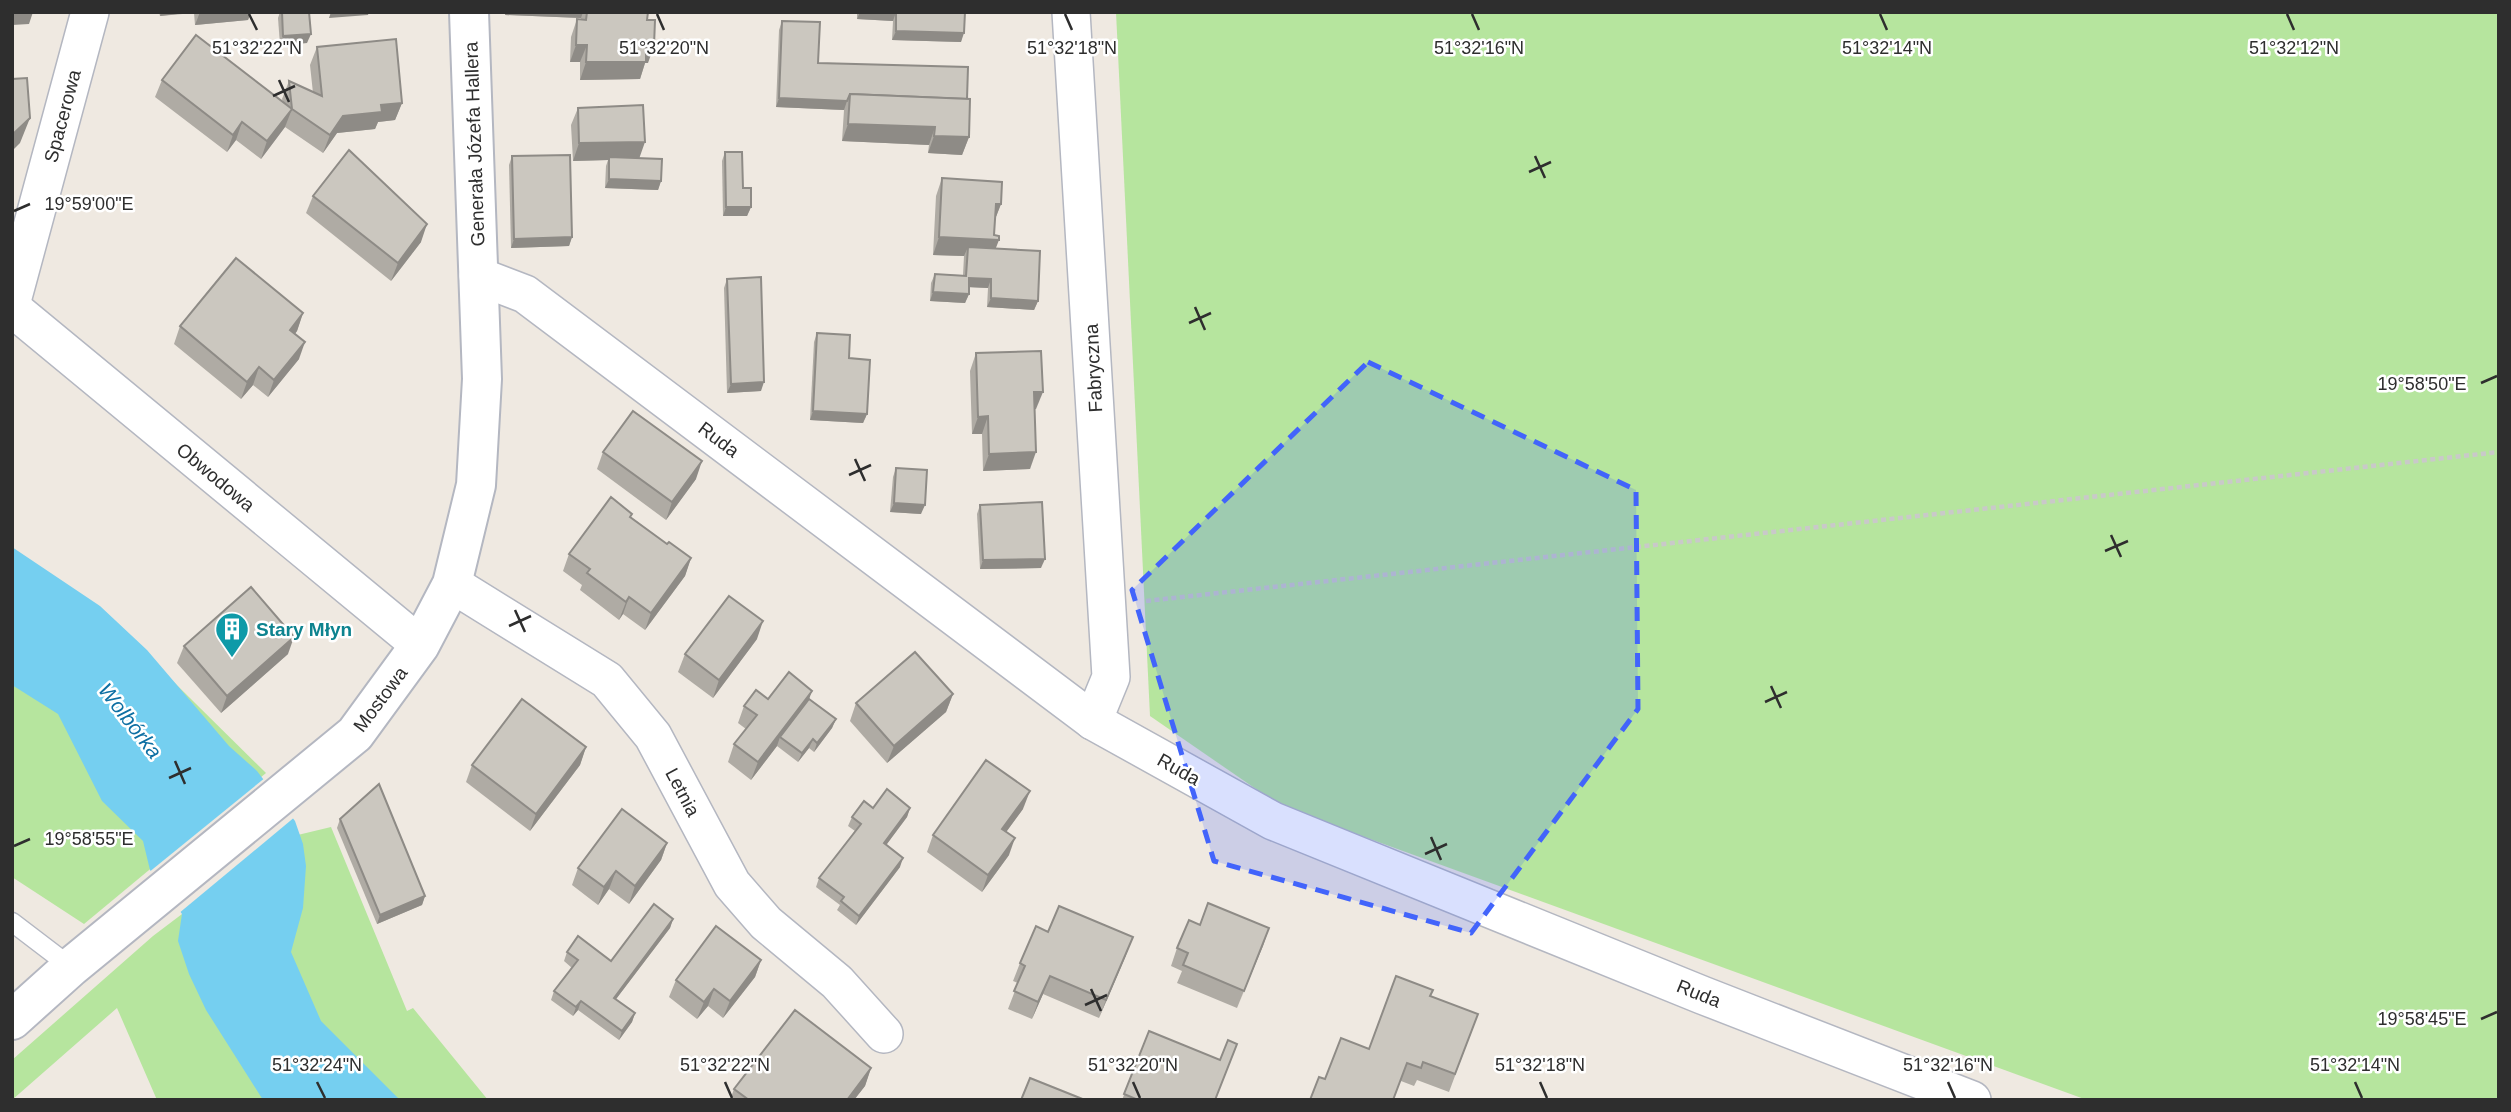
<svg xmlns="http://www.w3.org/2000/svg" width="2511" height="1112" viewBox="0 0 2511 1112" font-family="Arial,sans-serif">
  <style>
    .green { fill: #b6e59e }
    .water { fill: #75cff0 }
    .pier { fill: #efe9e1 }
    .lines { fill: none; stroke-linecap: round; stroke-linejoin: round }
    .service-casing { stroke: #b4b7c1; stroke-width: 21 }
    .minor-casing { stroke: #b4b7c1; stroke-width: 40 }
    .tertiary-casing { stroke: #b4b7c1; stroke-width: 42 }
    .path { stroke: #c9c9c9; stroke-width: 4.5; stroke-dasharray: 5 3.5; stroke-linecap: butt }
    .service { stroke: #fff; stroke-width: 18 }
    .minor { stroke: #fff; stroke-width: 37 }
    .tertiary { stroke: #fff; stroke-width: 38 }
    .wall { fill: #afaba4 }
    .shaded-wall { fill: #8e8b86 }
    .building { fill: #cbc7bf; stroke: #8e8b86; stroke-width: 2 }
    .marked { fill: #4264fb; fill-opacity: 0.2; stroke: #4264fb; stroke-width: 5; stroke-dasharray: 14 9; stroke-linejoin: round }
    .ticks { fill: none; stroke: #2e2e2e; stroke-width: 2.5 }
    .labels { text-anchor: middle; stroke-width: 5; stroke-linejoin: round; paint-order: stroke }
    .street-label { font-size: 19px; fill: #2e2e2e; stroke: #fff }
    .culture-label { font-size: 19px; font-weight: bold; fill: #0d838f; stroke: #fff; text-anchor: start }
    .water-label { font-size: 21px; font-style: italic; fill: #0d6fa3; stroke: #fff }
    .ticks-label { font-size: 18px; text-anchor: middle; fill: #2e2e2e; stroke: #fff; stroke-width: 5; stroke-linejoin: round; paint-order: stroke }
  </style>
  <rect width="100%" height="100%" fill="#efe9e1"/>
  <g class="green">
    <path d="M1116 12H2499V1100H2087L1282 807 1150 716Z"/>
    <path d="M12 565 108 617 266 773 84 924 12 877Z"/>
    <path d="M331 827 407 1011 413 1008 488 1100H157L117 1008 12 1100V1060L153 936 281 839Z"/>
  </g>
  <path class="water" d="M12 547 100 606 147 650 229 746 257 771 295 821 303 844 306 866 303 908 291 952 321 1021 400 1100H263L206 1010 189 974 178 941 182 914 150 870 143 841 102 801 58 714 12 685Z"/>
  <path class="pier" d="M266 777 296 816 178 914 148 873Z"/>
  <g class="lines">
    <g class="service-casing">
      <path id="service" d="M12 922 71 967"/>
    </g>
    <g class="minor-casing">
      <g id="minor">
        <path d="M1071 12 1111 677 1093 721"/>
        <path d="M478 276 525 294 1093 721 1273 821 1702 995 1972 1100"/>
        <path d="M12 301 90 12"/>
        <path d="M12 308 420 645"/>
        <path d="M452 584 607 680 653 736 732 884 766 923 837 982 884 1034"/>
      </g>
    </g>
    <g class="tertiary-casing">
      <path id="tertiary" d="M12 1020 71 967 355 734 420 645 452 584 476 485 482 379 469 12"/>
    </g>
    <path class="path" d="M1146 601 2499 452"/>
    <use href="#service" class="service"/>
    <use href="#minor" class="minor"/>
    <use href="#tertiary" class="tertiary"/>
  </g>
  <g class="wall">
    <path d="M159 12H251L248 20 195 25 194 13 160 16Z"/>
    <path d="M280 12H309L307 43 280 45 278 18Z"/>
    <path d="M505 12H648V63H645L640 79 580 80V62H570L571 37 577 19 580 20 581 18 505 15Z"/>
    <path d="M857 12H965L961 42 892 40 893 21 857 19Z"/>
    <path d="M782 21 818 63 967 99 969 137 962 155 928 153 929 145 842 141 844 110 776 107 779 30Z"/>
    <path d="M317 47 402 103 395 120 378 122 375 129 337 133 323 153 285 127 261 159 236 140 227 152 155 97 162 80 283 102 282 99 289 81 313 93 310 65Z"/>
    <path d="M578 108 639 158 661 181 658 190 605 188 606 166 608 160 573 161 571 125Z"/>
    <path d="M725 152 751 207 747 216H723L722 161Z"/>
    <path d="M512 156 572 237 569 246 511 248 509 165Z"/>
    <path d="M942 178 1001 204 995 219 994 235 995 249 1038 301 1034 310 987 307 988 288 969 287V294L965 303 930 301 931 283 935 274 963 275 964 256 933 255 936 196Z"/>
    <path d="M313 196 421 242 391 281 306 213Z"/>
    <path d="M727 279 761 391 727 393 724 288Z"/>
    <path d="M303 313 297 331 295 334 299 359 268 397 253 385 241 399 174 344 180 326Z"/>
    <path d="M817 333 849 358 867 414 863 423 810 420 814 342Z"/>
    <path d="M976 353 1036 409H1034L1030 469 983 471 982 434H972L970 371Z"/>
    <path d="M603 452 696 479 666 520 597 469Z"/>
    <path d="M896 468 921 514 890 512 893 477Z"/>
    <path d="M980 505 1041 568 980 569 977 514Z"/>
    <path d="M631 517 667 544 691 558 685 576 645 630 623 614 619 620 580 590 582 585 563 571 569 554Z"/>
    <path d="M757 639 713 698 678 672 685 654Z"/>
    <path d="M184 646 288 654 221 713 177 663Z"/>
    <path d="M953 694 946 712 887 763 850 721 856 703Z"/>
    <path d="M768 699H809L836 719 832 728 814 752 809 748 798 762 777 746 751 780 728 762 734 744 746 729 738 723 744 706Z"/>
    <path d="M586 747 580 765 530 831 466 782 472 765Z"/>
    <path d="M873 808H910L907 817 886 845 900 867 856 925 837 910 840 905 816 887 819 878 855 831 848 826 852 817Z"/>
    <path d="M1023 809 1006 832 1009 855 982 892 927 852 933 835Z"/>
    <path d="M340 819 425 896 422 905 377 924 337 828Z"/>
    <path d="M667 843 661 860 629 904 609 889 598 905 572 885 578 868Z"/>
    <path d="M673 919 670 928 616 999 635 1013 632 1022 619 1040 578 1010 573 1016 551 1000 554 991 572 968 564 961 567 952 611 961Z"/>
    <path d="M1200 925 1269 928 1237 1008 1177 983 1182 971 1171 966 1177 948Z"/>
    <path d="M1048 932 1126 955 1099 1018 1043 994 1032 1019 1008 1009 1018 983 1013 981 1020 963Z"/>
    <path d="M761 960 755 977 723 1018 708 1006 697 1019 669 997 676 980Z"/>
    <path d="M1430 996 1478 1014 1449 1092 1417 1080 1414 1086 1401 1081 1325 1079 1369 1049Z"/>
    <path d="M1149 1031 1215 1100H1122Z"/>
    <path d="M871 1068 865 1086 854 1100H730L734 1089Z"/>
  </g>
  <g class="shaded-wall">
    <path d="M12 12H33L29 24 12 25Z"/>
    <path d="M161 12H195L160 16Z"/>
    <path d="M200 12H251L248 20 195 25Z"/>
    <path d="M331 12H369L368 15 329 18Z"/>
    <path d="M506 12H583L581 18 505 15Z"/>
    <path d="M860 12H896L893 21 857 19Z"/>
    <path d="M896 31 964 33 961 42 892 40Z"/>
    <path d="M311 34 307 43 280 45 283 36Z"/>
    <path d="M576 45H587L580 62H570Z"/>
    <path d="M646 45 654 46 648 63H645L640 79 580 80 586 62Z"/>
    <path d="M779 98 847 101 844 110 776 107Z"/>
    <path d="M402 103 395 120 378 122 375 129 337 133 323 153 330 135 343 116 381 105Z"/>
    <path d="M292 109 285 127 261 159 267 141Z"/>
    <path d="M30 118 20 143 12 151V135Z"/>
    <path d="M242 122 236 140 227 152 233 135Z"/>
    <path d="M848 124 935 127 929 145 842 141Z"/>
    <path d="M934 136 969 137 962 155 928 153Z"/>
    <path d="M645 142 639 159 609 157 608 160 573 161 579 143Z"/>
    <path d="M609 179 661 181 658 190 605 188Z"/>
    <path d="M996 204H1001L994 222Z"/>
    <path d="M726 207H751L747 216H723Z"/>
    <path d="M427 224 421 242 391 281 398 263Z"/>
    <path d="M572 237 569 246 511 248 514 239Z"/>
    <path d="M939 237 999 240 992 258 968 247 964 256 933 255Z"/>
    <path d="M969 278 991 279 988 288 966 287Z"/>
    <path d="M933 292 969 294 965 303 930 301Z"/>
    <path d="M991 298 1038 301 1034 310 987 307Z"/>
    <path d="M303 313 297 331 284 347 290 330Z"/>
    <path d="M305 342 299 359 268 397 274 380Z"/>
    <path d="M259 367 253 385 241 399 247 382Z"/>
    <path d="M764 382 761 391 727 393 731 384Z"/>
    <path d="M1034 392H1043L1036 409 1027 410Z"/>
    <path d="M813 411 867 414 863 423 810 420Z"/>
    <path d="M988 416 982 434H972L978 417Z"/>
    <path d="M1036 452 1030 469 983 471 989 454Z"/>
    <path d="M702 461 696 479 666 520 672 502Z"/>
    <path d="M894 503 925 505 921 514 890 512Z"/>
    <path d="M691 558 685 576 645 630 651 613Z"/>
    <path d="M1045 559 1041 568 980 569 983 560Z"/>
    <path d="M629 597 623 614 619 620 626 602Z"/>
    <path d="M763 621 757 639 713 698 719 680Z"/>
    <path d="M294 637 288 654 221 713 227 696Z"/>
    <path d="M812 691 806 708 780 737 777 746 751 780 758 762Z"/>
    <path d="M953 694 946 712 887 763 894 746Z"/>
    <path d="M836 719 832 728 814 752 817 743Z"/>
    <path d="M813 739 809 748 798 762 802 753Z"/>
    <path d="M586 747 580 765 530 831 536 814Z"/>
    <path d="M1030 791 1023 809 996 846 1002 829Z"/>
    <path d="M910 808 907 817 881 852 884 843Z"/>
    <path d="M1015 838 1009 855 982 892 988 875Z"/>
    <path d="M667 843 661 860 629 904 635 886Z"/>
    <path d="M903 858 900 867 856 925 859 916Z"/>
    <path d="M616 871 609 889 598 905 604 887Z"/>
    <path d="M425 896 422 905 377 924 380 915Z"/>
    <path d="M673 919 670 928 610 1007 614 998Z"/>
    <path d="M1269 928 1263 946 1237 1008 1244 991Z"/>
    <path d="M1133 937 1126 955 1099 1018 1106 1000Z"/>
    <path d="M761 960 755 977 723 1018 730 1001Z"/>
    <path d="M1050 976 1043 994 1032 1019 1038 1002Z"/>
    <path d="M714 989 708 1006 697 1019 704 1002Z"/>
    <path d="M581 1001 578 1010 573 1016 576 1007Z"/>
    <path d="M635 1013 632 1022 619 1040 622 1031Z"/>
    <path d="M871 1068 865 1086 854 1100H847Z"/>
  </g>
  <g class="building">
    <path d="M282 12H309L311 34 283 36Z"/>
    <path d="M587 12H648L647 20H655L654 46 646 45V62H586L587 45H576L577 19 586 20Z"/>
    <path d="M896 12H965L964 33 896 31Z"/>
    <path d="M782 21 820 22 818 63 968 67 967 99 850 94 847 101 779 98Z"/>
    <path d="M196 35 292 109 267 141 242 122 233 135 162 80Z"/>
    <path d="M396 39 402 103 381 105 382 112 343 116 330 135 292 109 289 81 322 96 317 47Z"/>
    <path d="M27 78 30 118 12 135V79Z"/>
    <path d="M850 94 970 99 969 137 934 136 935 127 848 124Z"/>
    <path d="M643 105 645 142 579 143 578 108Z"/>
    <path d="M349 150 427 224 398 263 313 196Z"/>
    <path d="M725 152H742L743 188H751V207H726Z"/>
    <path d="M570 155 572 237 514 239 512 156Z"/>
    <path d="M609 157 662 159 661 181 609 179Z"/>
    <path d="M942 178 1002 182 1001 204H996L994 235 999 236V240L939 237Z"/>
    <path d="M968 247 1040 251 1038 301 991 298V279L969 278V294L933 292 935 274 966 276Z"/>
    <path d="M236 258 303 313 290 330 305 342 274 380 259 367 247 382 180 326Z"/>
    <path d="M761 277 764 382 731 384 727 279Z"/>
    <path d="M817 333 850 335 849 358 870 360 867 414 813 411Z"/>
    <path d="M1041 351 1043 392H1034L1036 452 989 454 988 416 978 417 976 353Z"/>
    <path d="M633 411 702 461 672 502 603 452Z"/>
    <path d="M896 468 927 470 925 505 894 503Z"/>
    <path d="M611 497 632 514 630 517 667 544 669 542 691 558 651 613 629 597 626 602 587 573 590 569 569 554Z"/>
    <path d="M1042 502 1045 559 983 560 980 505Z"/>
    <path d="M251 587 294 637 227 696 184 646Z"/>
    <path d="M729 596 763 621 719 680 685 654Z"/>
    <path d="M915 652 953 694 894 746 856 703Z"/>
    <path d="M789 672 812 691 758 762 734 744 757 715 744 706 756 690 768 699Z"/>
    <path d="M522 699 586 747 536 814 472 765Z"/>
    <path d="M809 699 836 719 817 743 813 739 802 753 780 737Z"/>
    <path d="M986 760 1030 791 1002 829 1015 838 988 875 933 835Z"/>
    <path d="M379 784 425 896 380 915 340 819Z"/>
    <path d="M887 789 910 808 884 843 903 858 859 916 841 901 844 897 819 878 861 824 852 817 864 801 873 808Z"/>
    <path d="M622 809 667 843 635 886 616 871 604 887 578 868Z"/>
    <path d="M1208 903 1269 928 1244 991 1183 965 1188 953 1177 948 1189 920 1200 925Z"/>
    <path d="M654 904 673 919 614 998 635 1013 622 1031 581 1001 576 1007 554 991 578 960 567 952 578 936 611 961Z"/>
    <path d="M1059 906 1133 937 1106 1000 1050 976 1038 1002 1014 991 1025 966 1020 963 1036 926 1048 932Z"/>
    <path d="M716 926 761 960 730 1001 714 989 704 1002 676 980Z"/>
    <path d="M1396 976 1433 990 1430 996 1478 1014 1455 1074 1423 1062 1421 1068 1407 1063 1393 1100H1310L1319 1077 1325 1079 1341 1038 1369 1049Z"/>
    <path d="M795 1010 871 1068 847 1100H749L734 1089Z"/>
    <path d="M1149 1031 1220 1060 1228 1040 1237 1044 1215 1100H1138L1124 1094Z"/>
    <path d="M1030 1078 1085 1100H1021Z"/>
  </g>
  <path class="marked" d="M1368 362 1636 490 1638 709 1471 933 1214 861 1132 590Z"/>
  <path class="ticks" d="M249 14 257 30M657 14 664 30M1065 14 1072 30M1472 14 1479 30M1880 14 1887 30M2287 14 2294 30M279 80 289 102M273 96 295 86M1535 156 1545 178M1529 172 1551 162M14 211 30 204M1195 307 1205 330M1189 323 1211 313M2481 383 2497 376M855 459 865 481M849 475 871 465M2111 535 2121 557M2105 551 2128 541M515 610 525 632M509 626 531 616M1771 686 1781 708M1765 702 1787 692M175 761 185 784M169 778 191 768M1431 837 1441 860M14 846 30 839M1425 854 1447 844M1091 989 1101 1011M1085 1005 1107 995M2481 1019 2497 1012M317 1082 325 1098M725 1082 732 1098M1133 1082 1140 1098M1540 1082 1547 1098M1948 1082 1955 1098M2355 1082 2362 1098"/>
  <defs>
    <g id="building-pin" transform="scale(1.75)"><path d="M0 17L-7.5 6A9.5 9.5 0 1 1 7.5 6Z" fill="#0f9aa8" stroke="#fff"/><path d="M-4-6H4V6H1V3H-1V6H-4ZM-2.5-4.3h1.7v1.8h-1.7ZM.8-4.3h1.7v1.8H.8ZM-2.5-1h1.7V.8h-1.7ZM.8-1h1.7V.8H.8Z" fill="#fff"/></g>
  </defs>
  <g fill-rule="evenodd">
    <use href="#building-pin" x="232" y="629"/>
  </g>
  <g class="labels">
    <g class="street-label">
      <text transform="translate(62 116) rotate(-75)" y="7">Spacerowa</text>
      <text transform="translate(474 144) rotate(-92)" y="7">Generała Józefa Hallera</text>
      <text transform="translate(1093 368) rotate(-93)" y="7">Fabryczna</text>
      <text transform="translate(719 439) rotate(37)" y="7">Ruda</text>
      <text transform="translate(216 477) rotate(40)" y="7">Obwodowa</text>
      <text transform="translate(380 699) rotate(-53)" y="7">Mostowa</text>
      <text transform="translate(1179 769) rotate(29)" y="7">Ruda</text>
      <text transform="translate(683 792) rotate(62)" y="7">Letnia</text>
      <text transform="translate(1699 993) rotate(22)" y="7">Ruda</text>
    </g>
    <g class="culture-label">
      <text x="256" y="636">Stary Młyn</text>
    </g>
    <g class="water-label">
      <text transform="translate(130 721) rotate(52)" y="7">Wolbórka</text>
    </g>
  </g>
  <g class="ticks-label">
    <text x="257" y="54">51°32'22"N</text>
    <text x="664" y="54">51°32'20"N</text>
    <text x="1072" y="54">51°32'18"N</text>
    <text x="1479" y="54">51°32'16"N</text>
    <text x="1887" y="54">51°32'14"N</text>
    <text x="2294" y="54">51°32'12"N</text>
    <text x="89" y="210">19°59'00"E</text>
    <text x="2422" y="390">19°58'50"E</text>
    <text x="89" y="845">19°58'55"E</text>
    <text x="2422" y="1025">19°58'45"E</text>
    <text x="317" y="1071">51°32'24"N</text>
    <text x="725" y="1071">51°32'22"N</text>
    <text x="1133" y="1071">51°32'20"N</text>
    <text x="1540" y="1071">51°32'18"N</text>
    <text x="1948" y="1071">51°32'16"N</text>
    <text x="2355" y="1071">51°32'14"N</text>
  </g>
  <rect width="2511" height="1112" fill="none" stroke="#2e2e2e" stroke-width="28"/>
</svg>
